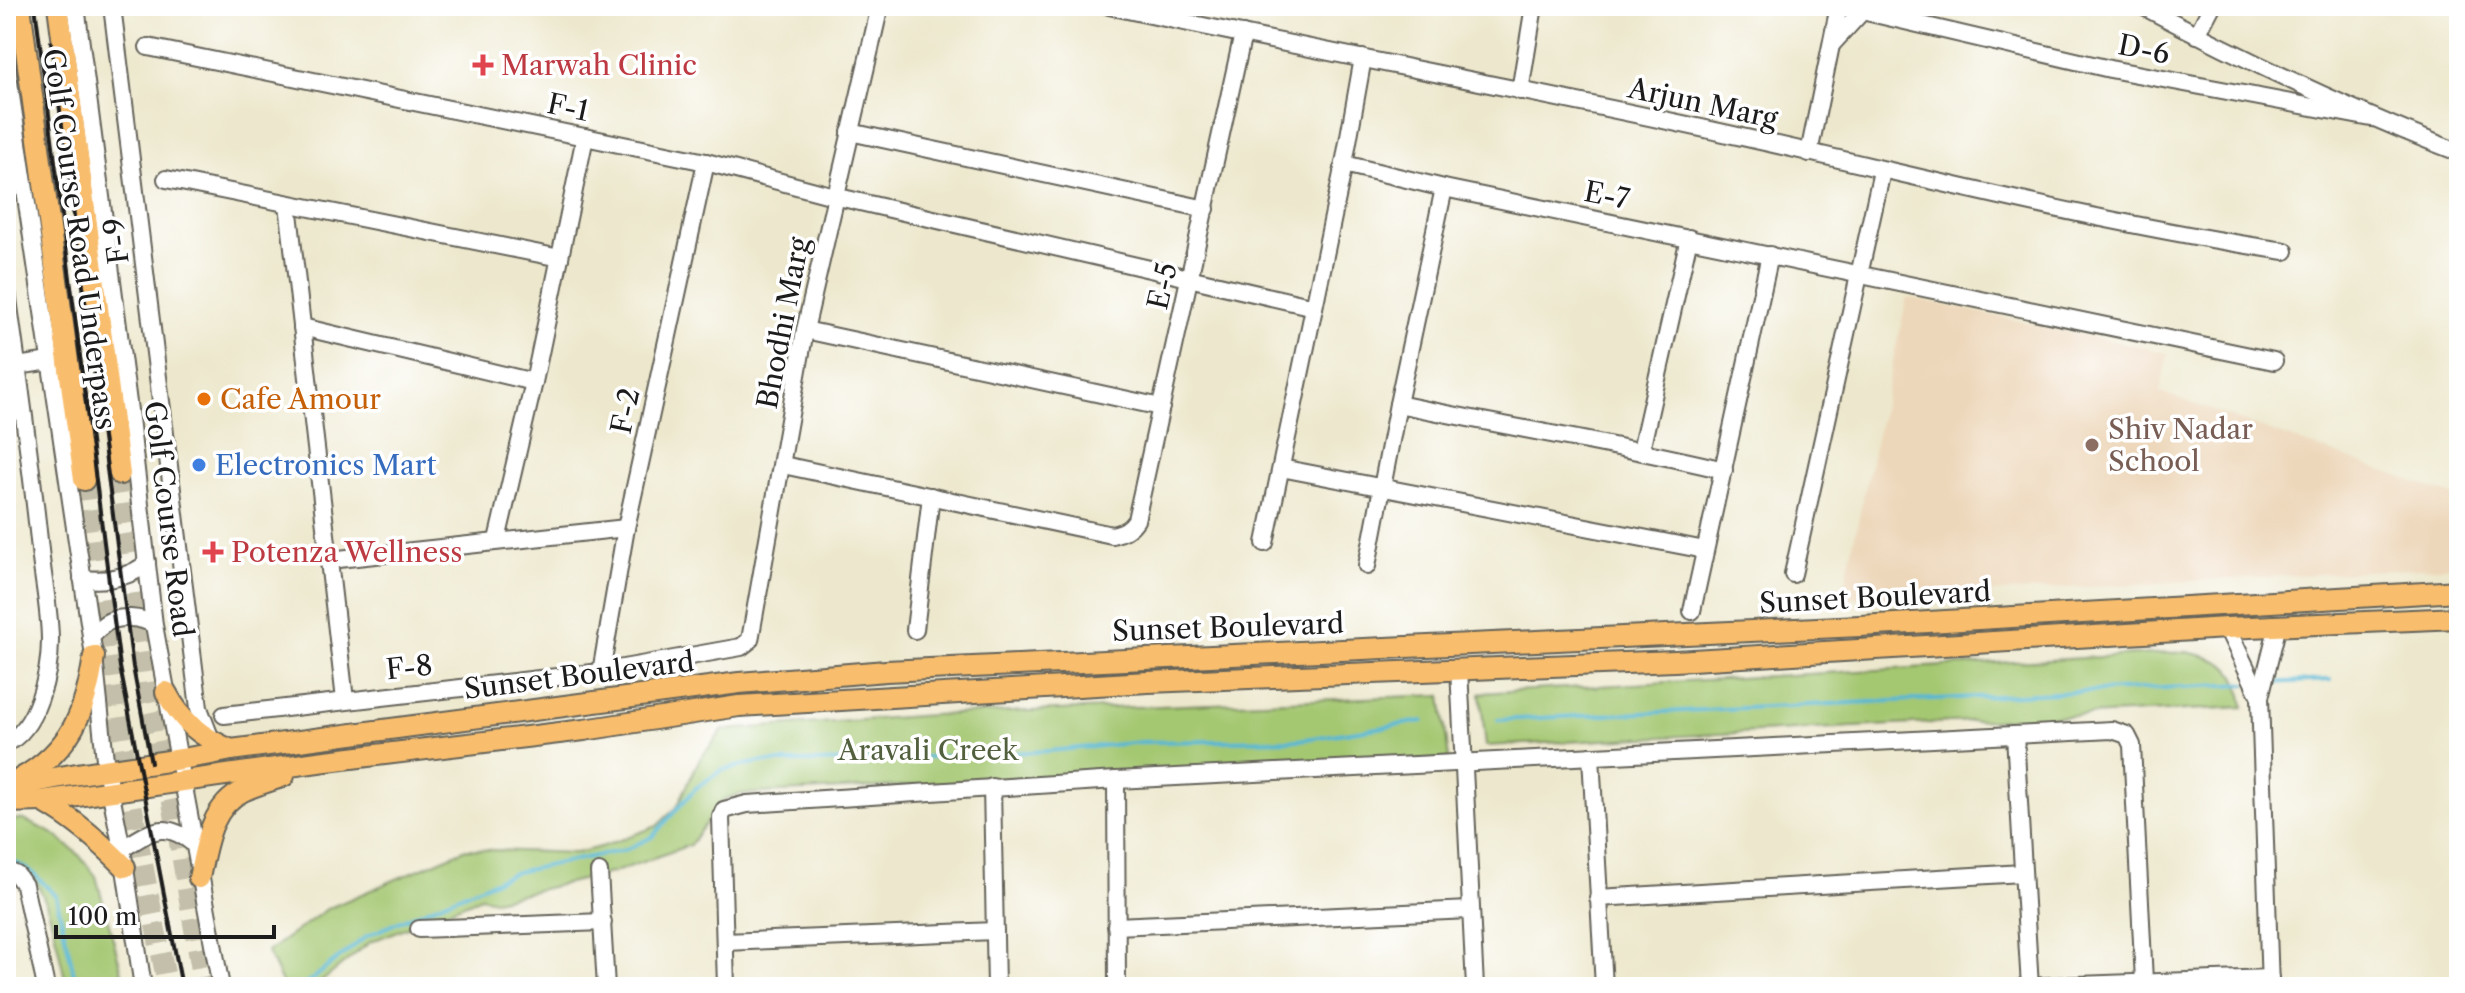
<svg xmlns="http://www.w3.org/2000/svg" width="2465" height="993" viewBox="0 0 2465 993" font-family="'Libre Caslon Text',serif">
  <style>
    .built { fill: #edd7ba }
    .park { fill: #a4c771; stroke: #607246; stroke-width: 2 }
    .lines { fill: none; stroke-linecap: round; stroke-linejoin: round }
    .stream { stroke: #55b7d4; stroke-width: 4 }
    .major-tunnel { stroke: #c3bfaa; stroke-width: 20; stroke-dasharray: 20 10; stroke-linecap: butt }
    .minor-casing { stroke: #65635a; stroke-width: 20 }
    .major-casing { stroke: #65635a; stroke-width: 24 }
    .minor { stroke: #fff; stroke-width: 16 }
    .major { stroke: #f9be6d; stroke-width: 20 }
    .rail { stroke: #1c1c1c; stroke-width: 4 }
    .health-dot { fill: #e0444e; stroke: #fff; stroke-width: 3 }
    .food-dot { fill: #e8710a; stroke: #fff; stroke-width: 3 }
    .education-dot { fill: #8d6e63; stroke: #fff; stroke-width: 3 }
    .shop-dot { fill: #3f7fe0; stroke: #fff; stroke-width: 3 }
    .labels { text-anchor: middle; stroke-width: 7; stroke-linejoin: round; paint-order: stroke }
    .street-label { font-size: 28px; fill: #1c1c1c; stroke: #fff }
    .health-label { font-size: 28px; fill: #be3a42; stroke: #fff; text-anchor: start }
    .food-label { font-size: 28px; fill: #c56008; stroke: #fff; text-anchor: start }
    .education-label { font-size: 28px; fill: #785e54; stroke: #fff; text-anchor: start }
    .shop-label { font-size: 28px; fill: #366cbe; stroke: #fff; text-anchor: start }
    .park-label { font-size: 28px; fill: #52603e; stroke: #fff }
  </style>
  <rect width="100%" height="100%" fill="#fff"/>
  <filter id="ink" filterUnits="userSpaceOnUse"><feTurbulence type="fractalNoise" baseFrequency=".0125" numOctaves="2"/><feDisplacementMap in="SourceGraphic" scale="16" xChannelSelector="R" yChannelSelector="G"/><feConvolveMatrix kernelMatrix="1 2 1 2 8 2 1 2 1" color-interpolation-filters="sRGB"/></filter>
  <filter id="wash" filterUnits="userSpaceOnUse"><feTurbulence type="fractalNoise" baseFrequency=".006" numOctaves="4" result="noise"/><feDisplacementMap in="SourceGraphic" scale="32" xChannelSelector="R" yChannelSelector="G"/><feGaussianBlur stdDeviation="1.8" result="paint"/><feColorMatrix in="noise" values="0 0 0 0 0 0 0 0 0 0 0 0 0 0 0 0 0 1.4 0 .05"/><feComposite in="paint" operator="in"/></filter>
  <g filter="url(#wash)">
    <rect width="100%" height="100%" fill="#ede8cd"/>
    <path class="built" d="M1907 297 2168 353 2160 392 2459 498V566L1891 598H1844L1849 563Z"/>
    <g class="park">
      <path d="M2187 652C2225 660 2239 666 2244 707L1486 746 1480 693Z"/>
      <path d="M1441 695 1449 759 740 794 724 799 690 845 615 872 495 900 481 897 370 942 315 987H284L267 952 327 909 466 849 576 853 604 846 657 826 677 807 699 760 723 730 932 715Z"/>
      <path d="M6 819 24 820 52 833 78 854 96 876 126 987H67C59 956 53 911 37 884 31 875 16 867 6 863Z"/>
    </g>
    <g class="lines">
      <g class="stream">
        <path d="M2267 683 2330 680"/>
        <path d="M1498 720 2246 684"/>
        <path d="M6 857 32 872 56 896 77 987"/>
        <path d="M302 987 367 936 423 911 516 872 625 850 652 837 696 788 722 770 760 762H823L1049 751 1142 742 1299 740 1423 721"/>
      </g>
    </g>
  </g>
  <g filter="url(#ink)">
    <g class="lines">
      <g class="major-tunnel">
        <path d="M120 474 148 688 172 802 204 987"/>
        <path d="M84 480C106 650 131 819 168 987"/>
      </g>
      <g class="minor-casing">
        <g id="minor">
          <path d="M76 6 130 418 154 625 221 987"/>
          <path d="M112 6 199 708 212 742"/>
          <path d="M1109 6C1319 52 1531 90 1742 137 1922 177 2102 224 2285 251"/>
          <path d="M2142 6C2245 60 2349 110 2458 152"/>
          <path d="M1862 11 2110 69 2371 118"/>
          <path d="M2197 35 2212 6"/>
          <path d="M1832 44 1867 6"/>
          <path d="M148 47 706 162 834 196 1314 307"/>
          <path d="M6 62 94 656 106 769 122 849 143 987"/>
          <path d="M1520 91 1534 6"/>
          <path d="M850 132 1206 209"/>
          <path d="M1809 153 1839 6"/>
          <path d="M1344 164 1444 188 2274 361"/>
          <path d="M166 179 560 258"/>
          <path d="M288 204 345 700"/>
          <path d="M6 284C18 373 31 461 40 550 43 580 50 611 50 641 50 672 37 730 6 743"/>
          <path d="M302 327 534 382"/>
          <path d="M805 330 1161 407"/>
          <path d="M17 366 50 361"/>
          <path d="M1398 404C1507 427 1616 444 1724 470"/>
          <path d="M1641 450 1689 238"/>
          <path d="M783 465 1112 535C1124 532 1129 530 1136 520L1243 34"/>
          <path d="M1281 468 1705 550"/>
          <path d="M497 540 534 382 585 137"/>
          <path d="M1265 543 1344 164 1363 58"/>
          <path d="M329 560 626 528"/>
          <path d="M1367 566 1398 404 1444 188"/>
          <path d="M1793 574 1882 171"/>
          <path d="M82 578C100 583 134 577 147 562"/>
          <path d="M1692 611 1770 255"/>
          <path d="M2227 628 2260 697"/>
          <path d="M915 630 931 496"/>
          <path d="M91 637C95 633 101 626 106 623 119 615 142 617 154 625"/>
          <path d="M1459 669 1475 987"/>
          <path d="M601 672 626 528 706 162"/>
          <path d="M224 715 601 672 741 647 750 640 805 330 880 6"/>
          <path d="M2015 735 2030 987"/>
          <path d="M1591 756 1604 987"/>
          <path d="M1116 780 1117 987"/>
          <path d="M992 787 996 987"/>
          <path d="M122 849C151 831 165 819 195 845"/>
          <path d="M6 870 17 875 24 885 46 987"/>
          <path d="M599 872 606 987"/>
          <path d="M1598 898 2023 873"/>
          <path d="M1116 926 1470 910"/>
          <path d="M419 929 603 922"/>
          <path d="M725 942 995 931"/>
          <path d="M726 987 721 817 724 810 747 804 1116 780 2112 730 2127 735 2132 745 2144 981"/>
          <path d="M2023 987 2270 978"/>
          <path d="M2270 987 2260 697 2278 625"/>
        </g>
      </g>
      <g class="major-casing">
        <g id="major">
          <path d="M20 6 84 480"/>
          <path d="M58 6 120 474"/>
          <path d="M166 692C181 721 201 737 231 750"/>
          <path d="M20 779C71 750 86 712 94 656"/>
          <path d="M6 789C80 769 157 766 231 750L739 683 886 671 1860 626 2459 591"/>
          <path d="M42 801C74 819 99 841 125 867"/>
          <path d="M6 802 42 801 318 762 584 730 739 706 1148 682 1675 661 2227 628 2459 618"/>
          <path d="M199 878C206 846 210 807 243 791 255 785 271 781 284 776"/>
        </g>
      </g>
      <use href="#minor" class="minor"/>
      <use href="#major" class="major"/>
      <g class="rail">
        <path d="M35 6 120 667 182 987"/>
        <path d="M51 42 133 667 151 763"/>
      </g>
    </g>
  </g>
  <g class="health-dot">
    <path d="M479 53h8v8h8v8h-8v8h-8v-8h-8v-8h8z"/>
    <path d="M209 540h8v8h8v8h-8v8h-8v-8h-8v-8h8z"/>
  </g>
  <circle class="food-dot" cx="204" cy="399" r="8"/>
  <circle class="education-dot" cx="2092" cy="445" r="8"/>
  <circle class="shop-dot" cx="199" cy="465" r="8"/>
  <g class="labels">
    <g class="street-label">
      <text transform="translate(2144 49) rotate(11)" y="10">D-6</text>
      <text transform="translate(1703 103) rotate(12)" y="10">Arjun Marg</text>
      <text transform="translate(568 107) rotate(12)" y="10">F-1</text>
      <text transform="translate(1607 195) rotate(11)" y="10">E-7</text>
      <text transform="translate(80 239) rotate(82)" y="10">Golf Course Road Underpass</text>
      <text transform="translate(116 241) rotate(-97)" y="10">F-9</text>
      <text transform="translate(1162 286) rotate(-77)" y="10">E-5</text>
      <text transform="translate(783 323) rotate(-79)" y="10">Bhodhi Marg</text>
      <text transform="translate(625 411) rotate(-78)" y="10">F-2</text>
      <text transform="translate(169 519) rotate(83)" y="10">Golf Course Road</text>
      <text transform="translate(1875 597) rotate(-3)" y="10">Sunset Boulevard</text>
      <text transform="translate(1228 627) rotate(-2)" y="10">Sunset Boulevard</text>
      <text transform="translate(409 667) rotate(-6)" y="10">F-8</text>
      <text transform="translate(579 675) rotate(-7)" y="10">Sunset Boulevard</text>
    </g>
    <g class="health-label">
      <text x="501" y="75">Marwah Clinic</text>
      <text x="231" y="562">Potenza Wellness</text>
    </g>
    <g class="food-label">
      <text x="220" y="409">Cafe Amour</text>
    </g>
    <g class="education-label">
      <text x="2108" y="439">Shiv Nadar<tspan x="2108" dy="32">School</tspan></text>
    </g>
    <g class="shop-label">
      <text x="215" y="475">Electronics Mart</text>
    </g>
    <g class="park-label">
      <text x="928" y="760">Aravali Creek</text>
    </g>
  </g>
  <rect width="2465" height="993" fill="none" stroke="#fff" stroke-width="32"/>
  <path d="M56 925v12h218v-12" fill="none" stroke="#1c1c1c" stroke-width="4"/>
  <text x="68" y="925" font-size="24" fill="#1c1c1c" stroke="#ffffff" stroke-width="6" paint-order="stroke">100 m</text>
</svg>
